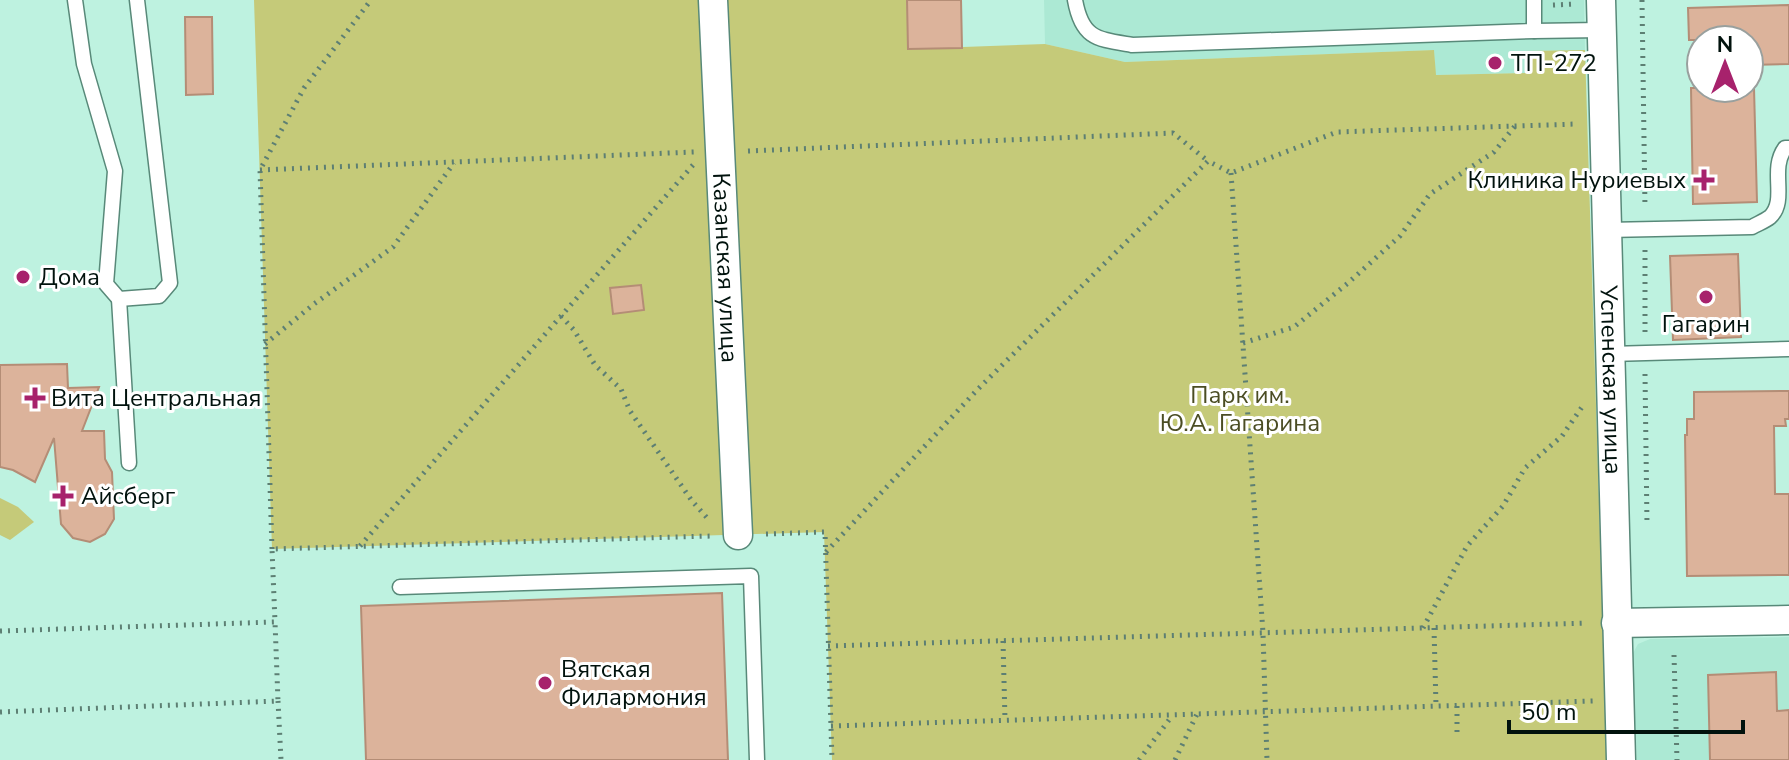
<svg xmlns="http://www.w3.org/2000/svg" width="1789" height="760" viewBox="0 0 1789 760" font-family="'Nunito Sans',sans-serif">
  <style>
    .built { fill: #ace9d4 }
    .green { fill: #c5ca79 }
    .building { fill: #dcb39b; stroke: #b48d76; stroke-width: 2 }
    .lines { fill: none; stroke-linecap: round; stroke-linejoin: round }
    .lane-casing { stroke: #588979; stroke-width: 17 }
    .street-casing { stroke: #588979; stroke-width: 31 }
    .path { stroke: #5d7f73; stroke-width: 5; stroke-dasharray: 2 6; stroke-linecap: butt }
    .lane { stroke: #fff; stroke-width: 14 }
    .street { stroke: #fff; stroke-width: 28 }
    .poi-dot { fill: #a7226c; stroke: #fff; stroke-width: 3 }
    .labels { text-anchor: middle; stroke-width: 6; stroke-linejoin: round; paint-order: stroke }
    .poi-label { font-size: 24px; fill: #01120d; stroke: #fff; text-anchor: start }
    .street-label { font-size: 24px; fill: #01120d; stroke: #fff }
    .park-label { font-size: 24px; fill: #4b4d24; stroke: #fff }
  </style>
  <rect width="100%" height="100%" fill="#bef2e0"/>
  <g class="built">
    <path d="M1044 0H1584L1585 50 1525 51V73L1435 75 1434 50 1125 62 1045 44Z"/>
    <path d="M1789 637V760H1637L1632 655 1638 644 1650 639Z"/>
  </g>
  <g class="green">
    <path d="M254 0H907L908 49 1045 44 1125 62 1434 50 1436 75 1525 73V51L1585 50 1607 760H832L824 532 272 549Z"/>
    <path d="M0 498 18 507 34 522 10 540 0 535Z"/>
  </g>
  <g class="building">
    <path d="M907 0H961L962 48 908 49Z"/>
    <path d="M1789 5V64L1749 65V40H1689L1688 8Z"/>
    <path d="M185 17H212L213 94 186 95Z"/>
    <path d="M1691 88H1754L1757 202 1693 204Z"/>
    <path d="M1738 254 1741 337 1673 340 1670 256Z"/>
    <path d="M641 285 644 310 613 314 610 288Z"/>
    <path d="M67 364 68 388 99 387 82 431H104L105 459 112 472 114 519 105 534 90 542 73 538 61 524 54 438 35 482 13 470 0 467V365Z"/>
    <path d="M1789 391V419H1785L1786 426H1774L1775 494H1789V575L1687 576 1685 435H1687V419H1694V392Z"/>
    <path d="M722 593 728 760H366L361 606Z"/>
    <path d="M1776 672 1777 711 1789 710V760H1710L1708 675Z"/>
  </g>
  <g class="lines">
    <g class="lane-casing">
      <g id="lane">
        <path d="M75 0 84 64 115 171 106 284 119 299 159 296 170 283 137 0"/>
        <path d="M1075 0C1082 39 1097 39 1132 45L1534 31V0"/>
        <path d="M1534 31 1601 30"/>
        <path d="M1607 230 1752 227C1757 224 1765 221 1770 217 1788 200 1769 170 1785 148H1789"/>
        <path d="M119 299 129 463"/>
        <path d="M1610 354 1789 349"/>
        <path d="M400 587 751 576 757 760"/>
      </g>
    </g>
    <g class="street-casing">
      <g id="street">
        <path id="s1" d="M713 0 738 535"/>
        <path id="s2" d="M1601 0 1621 760"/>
        <path d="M1616 623 1789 620"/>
      </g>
    </g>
    <g class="path">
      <path d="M1642 0 1645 208"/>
      <path d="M1553 5 1575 4"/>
      <path d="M748 151 1173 133 1208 161"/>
      <path d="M260 170 694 152"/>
      <path d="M1231 173 1263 633 1267 760"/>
      <path d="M1645 250V332"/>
      <path d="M561 316 574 330 595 365 621 389 630 411 692 501 709 520"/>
      <path d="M1243 343 1294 327 1348 283 1400 236 1430 194 1494 152 1515 126"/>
      <path d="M265 344 314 304 393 247 454 163"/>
      <path d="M1645 374 1647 524"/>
      <path d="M766 534 825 532 832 760"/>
      <path d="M360 546 693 165"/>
      <path d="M272 549 260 170 304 88 371 0"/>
      <path d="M826 552 978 389 1208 161 1231 173 1337 132 1576 124"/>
      <path d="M1423 628 1467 546 1503 506 1525 468 1562 436 1582 407"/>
      <path d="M1434 628 1436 706"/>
      <path d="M0 631 275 622 272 549 712 536"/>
      <path d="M1003 641 1005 720"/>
      <path d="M828 646 1587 623"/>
      <path d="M1674 655 1677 760"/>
      <path d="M278 701 281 760"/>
      <path d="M1457 706V734"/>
      <path d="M0 712 278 701 275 622"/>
      <path d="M831 726 1593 701"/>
      <path d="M1139 760 1172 716"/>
      <path d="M1175 760 1197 714"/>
    </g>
    <use href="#lane" class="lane"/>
    <use href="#street" class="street"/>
  </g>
  <g class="poi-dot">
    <circle cx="1495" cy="63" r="8"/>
    <path d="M1700 168h8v8h8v8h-8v8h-8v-8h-8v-8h8z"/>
    <circle cx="23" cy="277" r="8"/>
    <circle cx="1706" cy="297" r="8"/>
    <path d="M31 386h8v8h8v8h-8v8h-8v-8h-8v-8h8z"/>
    <path d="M59 484h8v8h8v8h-8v8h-8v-8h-8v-8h8z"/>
    <circle cx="545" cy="683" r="8"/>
  </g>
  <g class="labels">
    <g class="poi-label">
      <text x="1511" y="71">ТП-272</text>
      <text x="1686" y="188" text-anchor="end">Клиника Нуриевых</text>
      <text x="39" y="285">Дома</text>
      <text x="1706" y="332" text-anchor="middle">Гагарин</text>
      <text x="51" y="406">Вита Центральная</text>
      <text x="81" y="504">Айсберг</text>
      <text x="561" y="677">Вятская<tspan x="561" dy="28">Филармония</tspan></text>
    </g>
    <g class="street-label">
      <text dy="8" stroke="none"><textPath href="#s1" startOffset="268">Казанская улица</textPath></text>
      <text dy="8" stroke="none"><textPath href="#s2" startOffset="380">Успенская улица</textPath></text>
    </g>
    <g class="park-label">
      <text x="1240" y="403">Парк им.<tspan x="1240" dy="28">Ю.А. Гагарина</tspan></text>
    </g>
  </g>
  <g transform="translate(1725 64)"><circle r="38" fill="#ffffff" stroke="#99a09e" stroke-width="2"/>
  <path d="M0-6L14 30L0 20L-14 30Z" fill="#a7226c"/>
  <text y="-12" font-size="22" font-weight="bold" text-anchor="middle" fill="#01120d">N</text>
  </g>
  <path d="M1509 720v12h234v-12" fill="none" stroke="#01120d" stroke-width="4"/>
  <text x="1521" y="720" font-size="24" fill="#01120d" stroke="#ffffff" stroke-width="6" paint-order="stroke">50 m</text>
</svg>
